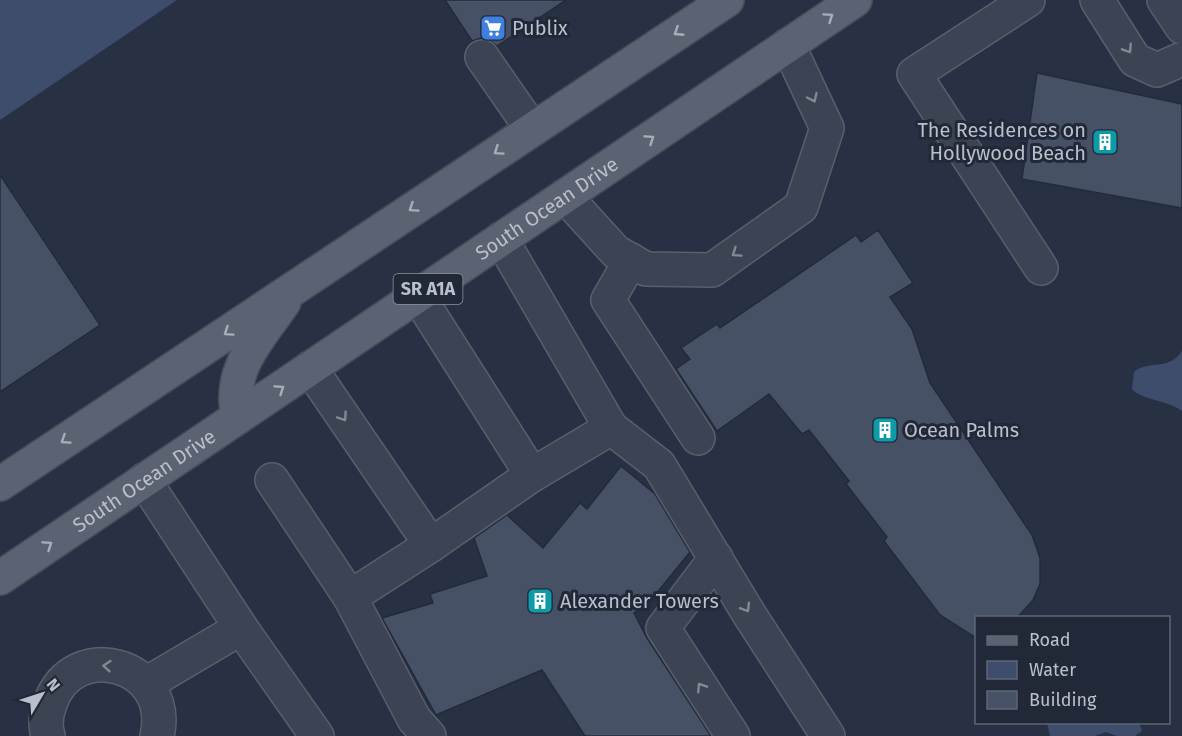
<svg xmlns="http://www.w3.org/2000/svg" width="1182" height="736" viewBox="0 0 1182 736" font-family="'Fira Sans',sans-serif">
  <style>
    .water { fill: #3f4d6c }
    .building { fill: #475165; stroke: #232b3a; stroke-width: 1.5 }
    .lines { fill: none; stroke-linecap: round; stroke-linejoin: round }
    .minor-casing { stroke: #585f6d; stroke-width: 36 }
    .major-casing { stroke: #464d5c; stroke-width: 36 }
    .minor { stroke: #3c4453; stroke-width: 33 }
    .major { stroke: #5b6373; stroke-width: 33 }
    .oneway { stroke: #a7adba }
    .oneway2 { stroke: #818896 }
    .labels { text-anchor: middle; stroke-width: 6; stroke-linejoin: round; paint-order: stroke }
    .shield { fill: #212938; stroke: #8c92a0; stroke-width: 1.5 }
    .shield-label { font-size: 18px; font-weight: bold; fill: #babfcc }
    .poi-label { font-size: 20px; fill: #babfcc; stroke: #212938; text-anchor: start }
    .street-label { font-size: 20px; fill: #babfcc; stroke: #212938 }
  </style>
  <rect width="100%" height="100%" fill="#283143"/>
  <g class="water">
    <path d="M0 0H177L0 120Z"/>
    <path d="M1182 351V411C1168 400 1141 400 1132 389L1134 372C1150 359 1168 372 1182 351Z"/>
    <path d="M1047 723H1139L1142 731 1135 736H1117L1106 732 1095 736H1050Z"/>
  </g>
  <g class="building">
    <path d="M445 0H566L497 46 489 40 481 38 472 41Z"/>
    <path d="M1037 73 1182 104V208L1022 179Z"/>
    <path d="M0 175 100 325 0 392Z"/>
    <path d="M878 230 913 283 890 297 912 329 930 383 1032 535 1040 558V584L1033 600 1017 618H976V638L940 615 884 541 887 537 846 484 849 481 809 430 802 434 769 394 717 431 676 369 690 359 681 348 717 324 720 328 856 235 861 242Z"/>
    <path d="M621 466 655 494 690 552 651 600 634 613 647 638 711 736H585L542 670 436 715 382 618 433 603 430 594 487 576 474 538 507 515 543 548 580 503 587 509Z"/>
  </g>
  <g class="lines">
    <g class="minor-casing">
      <g id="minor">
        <path d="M1028 0 914 74 1041 268"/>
        <path d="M1097 0 1135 60 1157 70 1182 59"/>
        <path d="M1164 0 1182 27"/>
        <path d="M482 57 532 129"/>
        <path d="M565 196 616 252 646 269 712 270 801 207 827 128 788 45"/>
        <path d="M501 239 611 428 532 475"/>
        <path d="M631 260 608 300 698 438"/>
        <path d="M418 296 532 475 431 545 350 597 414 719 429 736"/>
        <path d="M310 368 431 545"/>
        <path d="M611 428 659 465 749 614 828 736"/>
        <path d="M144 480 241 628 317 736"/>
        <path d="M272 480 350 597"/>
        <path d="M716 558 663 628 733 736"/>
        <path d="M146 684 241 628"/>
        <path d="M48 736C45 726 46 714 50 704 72 636 174 663 157 736"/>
      </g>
    </g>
    <g class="major-casing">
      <g id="major">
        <path d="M238 417C227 369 259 339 284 302"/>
        <path d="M0 484 727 0"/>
        <path id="s1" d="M0 578 855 0"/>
      </g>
    </g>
    <use href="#minor" class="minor"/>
    <use href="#major" class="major"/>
  </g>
  <defs><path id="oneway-chevron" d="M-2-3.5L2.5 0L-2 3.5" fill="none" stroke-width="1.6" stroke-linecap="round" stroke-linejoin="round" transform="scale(1.5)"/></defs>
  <g class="oneway">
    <use href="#oneway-chevron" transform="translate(829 17) rotate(-34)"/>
    <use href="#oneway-chevron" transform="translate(678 32) rotate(147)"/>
    <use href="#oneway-chevron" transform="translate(650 139) rotate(-34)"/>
    <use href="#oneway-chevron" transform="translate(498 151) rotate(146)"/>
    <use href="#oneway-chevron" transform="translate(413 208) rotate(146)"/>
    <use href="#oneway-chevron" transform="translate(228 332) rotate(146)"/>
    <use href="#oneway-chevron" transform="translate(280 389) rotate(-34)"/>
    <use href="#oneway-chevron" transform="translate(65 440) rotate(146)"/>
    <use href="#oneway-chevron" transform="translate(48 545) rotate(-34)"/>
  </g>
  <g class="oneway2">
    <use href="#oneway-chevron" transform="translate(1128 49) rotate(57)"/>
    <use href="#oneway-chevron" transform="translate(813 98) rotate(65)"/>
    <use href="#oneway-chevron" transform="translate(736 253) rotate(145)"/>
    <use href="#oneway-chevron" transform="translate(343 417) rotate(56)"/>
    <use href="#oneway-chevron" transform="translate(746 608) rotate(59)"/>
    <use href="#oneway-chevron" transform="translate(107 666) rotate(-175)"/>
    <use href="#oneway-chevron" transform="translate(701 687) rotate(-123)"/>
  </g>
  <defs>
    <g id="supermarket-square" transform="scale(1.35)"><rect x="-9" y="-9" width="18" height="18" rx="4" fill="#3f7fe0" stroke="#212938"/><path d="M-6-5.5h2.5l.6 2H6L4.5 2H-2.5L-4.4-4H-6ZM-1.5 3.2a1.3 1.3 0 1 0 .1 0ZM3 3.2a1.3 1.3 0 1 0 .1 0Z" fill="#fff"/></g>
    <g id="building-square" transform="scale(1.35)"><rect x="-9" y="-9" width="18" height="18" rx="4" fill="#0f9aa8" stroke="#212938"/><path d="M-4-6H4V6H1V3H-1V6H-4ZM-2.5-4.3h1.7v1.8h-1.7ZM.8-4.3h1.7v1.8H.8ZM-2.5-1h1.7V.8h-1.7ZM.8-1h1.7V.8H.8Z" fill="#fff"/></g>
  </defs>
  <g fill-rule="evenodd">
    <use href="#supermarket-square" x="493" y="28"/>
    <use href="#building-square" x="1105" y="142"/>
    <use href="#building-square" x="885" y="430"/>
    <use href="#building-square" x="540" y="601"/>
  </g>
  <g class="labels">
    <rect class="shield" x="393.5" y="274" width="69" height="30" rx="4.5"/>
    <g class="shield-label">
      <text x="428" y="295">SR A1A</text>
    </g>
    <g class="poi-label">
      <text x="512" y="35">Publix</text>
      <text x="1086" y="137" text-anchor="end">The Residences on<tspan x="1086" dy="23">Hollywood Beach</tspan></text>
      <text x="904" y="437">Ocean Palms</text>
      <text x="560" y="608">Alexander Towers</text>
    </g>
    <g class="street-label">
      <text dy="7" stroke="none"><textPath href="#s1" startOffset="660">South Ocean Drive</textPath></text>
      <text dy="7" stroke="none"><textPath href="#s1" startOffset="174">South Ocean Drive</textPath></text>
    </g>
  </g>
  <rect x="975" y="616" width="195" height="108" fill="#212938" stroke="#5e6573" stroke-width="1.5"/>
  <rect x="987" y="636" width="30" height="9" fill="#5b6373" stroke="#5e6573" stroke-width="1.5"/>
  <text x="1029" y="646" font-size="18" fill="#babfcc">Road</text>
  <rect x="987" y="661" width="30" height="18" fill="#3f4d6c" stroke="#5e6573" stroke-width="1.5"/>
  <text x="1029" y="676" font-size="18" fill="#babfcc">Water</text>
  <rect x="987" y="691" width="30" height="18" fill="#475165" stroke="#5e6573" stroke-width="1.5"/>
  <text x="1029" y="706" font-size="18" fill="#babfcc">Building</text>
  <g transform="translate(42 694) rotate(51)" stroke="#212938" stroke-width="4.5" paint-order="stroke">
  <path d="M0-4.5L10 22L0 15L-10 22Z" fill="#babfcc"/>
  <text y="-9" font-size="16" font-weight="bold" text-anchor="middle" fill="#babfcc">N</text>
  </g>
</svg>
